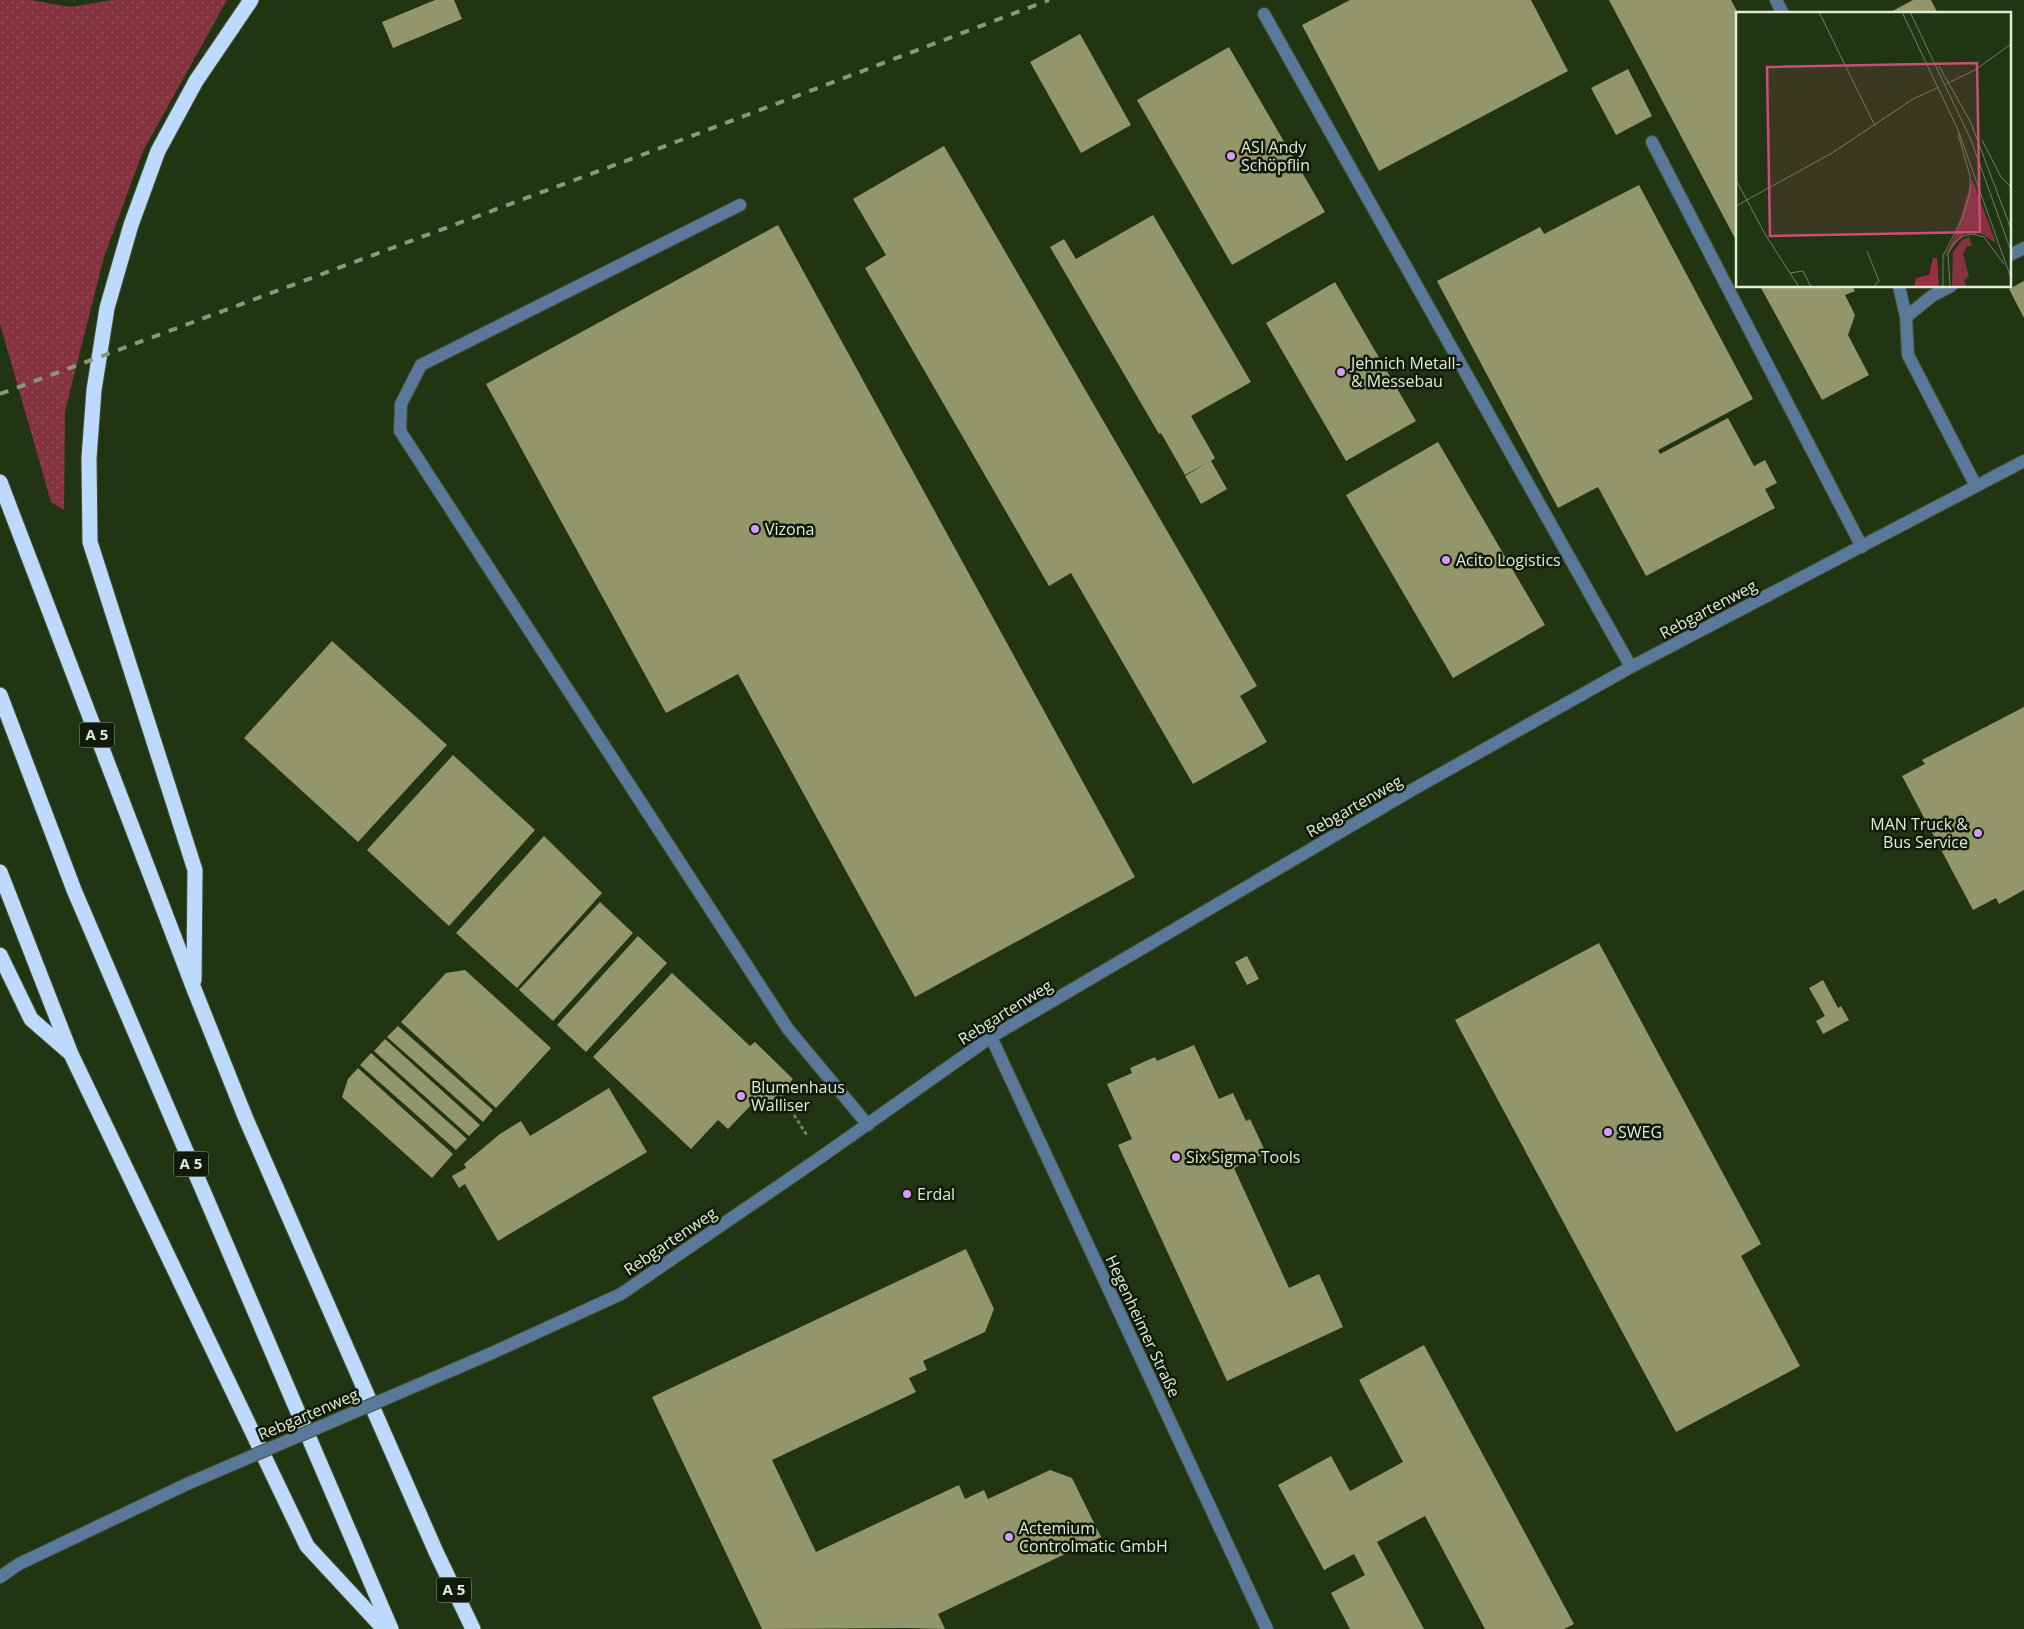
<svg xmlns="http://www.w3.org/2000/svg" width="2024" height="1629" viewBox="0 0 2024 1629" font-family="'Open Sans',sans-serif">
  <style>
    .grass { fill: url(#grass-dots) }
    .building { fill: #92966a }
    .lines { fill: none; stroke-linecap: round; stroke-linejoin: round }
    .minor-casing { stroke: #405232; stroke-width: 14 }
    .highway-casing { stroke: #405232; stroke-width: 17 }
    .path { stroke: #6f8062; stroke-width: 3; stroke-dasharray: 4 2.5; stroke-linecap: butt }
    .minor { stroke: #5a789a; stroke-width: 12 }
    .highway { stroke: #bddafd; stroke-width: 15 }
    .rail { stroke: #88987c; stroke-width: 4; stroke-dasharray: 9 9; stroke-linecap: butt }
    .minor-bridge-casing { stroke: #405232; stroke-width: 14; stroke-linecap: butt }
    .minor-bridge { stroke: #5a789a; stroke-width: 12 }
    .poi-dot { fill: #d69bf9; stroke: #111a0b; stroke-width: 2 }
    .labels { text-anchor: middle; stroke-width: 5; stroke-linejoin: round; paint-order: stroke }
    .shield { fill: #111a0b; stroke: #a2ae9a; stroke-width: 1 }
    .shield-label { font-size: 15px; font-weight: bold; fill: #e0edd7 }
    .poi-label { font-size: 16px; fill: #e0edd7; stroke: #111a0b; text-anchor: start }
    .street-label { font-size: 16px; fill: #e0edd7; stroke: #111a0b }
    .inset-road { fill: none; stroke: #6e7f61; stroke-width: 1 }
    .view { fill: #ca4d7a; fill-opacity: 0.15; stroke: #ca4d7a; stroke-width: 2.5 }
    .inset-edge { fill: none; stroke: #e0edd7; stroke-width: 2.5 }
  </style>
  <defs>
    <pattern id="grass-dots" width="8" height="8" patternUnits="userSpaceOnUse" patternTransform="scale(1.25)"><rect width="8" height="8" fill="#853241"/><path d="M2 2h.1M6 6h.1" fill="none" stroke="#96505c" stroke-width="1.8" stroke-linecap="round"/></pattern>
  </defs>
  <rect width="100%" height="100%" fill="#223512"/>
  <path class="grass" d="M0 0H31L70 7 113 0H227L143 151 104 257 65 411 64 510 51 502 0 324Z"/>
  <g class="building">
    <path d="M435 0H454L462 19 393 48 382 22Z"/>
    <path d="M1350 0H1531L1568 71 1379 171 1302 25Z"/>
    <path d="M1609 0H1731L1738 13V244Z"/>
    <path d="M1913 0H1931L1938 14H1887Z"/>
    <path d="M1080 34 1131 125 1081 153 1030 62Z"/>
    <path d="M1229 47 1325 212 1232 265 1137 100Z"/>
    <path d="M1628 69 1652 116 1616 135 1591 88Z"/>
    <path d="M944 146 1257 686 1240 696 1267 742 1193 784 1071 573 1049 586 865 268 886 255 853 199Z"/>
    <path d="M1639 185 1753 399 1658 450 1660 454 1728 418 1754 466 1765 460 1777 483 1765 489 1775 508 1646 576 1598 487 1558 508 1437 281 1540 227 1544 234Z"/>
    <path d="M1153 215 1251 382 1191 416 1215 458 1211 461 1227 489 1201 504 1185 476 1208 462 1185 475 1161 433 1159 434 1050 247 1064 239 1076 259Z"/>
    <path d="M778 225 1135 877 915 997 738 674 666 713 486 384Z"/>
    <path d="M2024 281V318L2009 289Z"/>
    <path d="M1335 282 1416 421 1346 461 1266 323Z"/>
    <path d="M1760 286H1852L1855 291 1845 295 1855 315 1848 335 1869 375 1822 400Z"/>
    <path d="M1438 442 1545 625 1453 678 1346 495Z"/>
    <path d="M332 641 447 745 358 842 244 738Z"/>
    <path d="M2024 707V890L1999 904 1996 898 1973 910 1902 776 1925 764 1922 760Z"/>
    <path d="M453 755 535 830 449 926 367 850Z"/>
    <path d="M544 836 602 893 517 988 456 933Z"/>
    <path d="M600 902 633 933 553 1021 519 990Z"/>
    <path d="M638 936 667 963 586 1052 557 1025Z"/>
    <path d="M1599 943 1761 1244 1741 1256 1800 1366 1676 1432 1455 1020Z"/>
    <path d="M1247 956 1259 979 1247 985 1235 962Z"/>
    <path d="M465 970 551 1048 496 1108 401 1022 446 973Z"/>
    <path d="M672 973 750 1046 755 1042 793 1079 765 1109 756 1100 728 1129 718 1120 691 1149 593 1057Z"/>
    <path d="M1823 980 1838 1008 1841 1006 1849 1020 1823 1034 1816 1021 1825 1016 1809 988Z"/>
    <path d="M398 1026 493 1110 483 1122 387 1037Z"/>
    <path d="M385 1039 480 1125 469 1136 374 1051Z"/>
    <path d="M1194 1045 1219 1099 1233 1093 1246 1121 1250 1119 1266 1153 1234 1168 1289 1288 1319 1274 1343 1327 1227 1381 1118 1145 1132 1139 1107 1084 1132 1073 1130 1068 1155 1057 1157 1061Z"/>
    <path d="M371 1053 467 1139 456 1150 360 1065Z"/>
    <path d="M358 1068 453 1154 432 1178 342 1097 348 1079Z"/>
    <path d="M609 1088 647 1152 498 1241 465 1184 459 1188 452 1176 466 1168 464 1164 500 1134 521 1121 530 1136Z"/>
    <path d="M966 1249 994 1309 985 1332 923 1361 927 1370 909 1378 916 1392 772 1460 816 1552 959 1485 965 1499 984 1490 988 1499 1050 1470 1072 1478 1101 1537 938 1614 945 1629 908 1628 762 1629 652 1397Z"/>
    <path d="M1424 1345 1574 1624 1564 1629H1485L1425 1516 1377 1542 1424 1629H1350L1331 1593 1365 1575 1354 1554 1324 1570 1278 1485 1331 1456 1350 1491 1403 1462 1359 1380Z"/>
  </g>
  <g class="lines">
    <g class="minor-casing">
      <g id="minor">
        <path d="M1776 0 1783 14"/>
        <path d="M1264 14 1631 667"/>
        <path d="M1652 142 1862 547"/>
        <path d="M740 205 421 365 401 404 400 431 788 1029 868 1125"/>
        <path d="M2010 255 2024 248"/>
        <path d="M1899 286 1906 317"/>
        <path d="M1951 286 1932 296 1906 317 1908 355 1976 486"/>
        <path d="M991 1037 1267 1629"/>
        <path d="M492 1353 621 1294 821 1157 991 1037 1412 790 1631 667 2024 461"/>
        <path d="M0 1577 19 1564 187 1484"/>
      </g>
    </g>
    <g class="highway-casing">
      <g id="highway">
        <path d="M0 482 194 989 246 1119 436 1552 473 1629"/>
        <path d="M0 695 74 890 391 1629"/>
        <path d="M0 872 71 1054 307 1546 384 1629"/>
        <path d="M0 955 31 1019 69 1052"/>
        <path d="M194 980 195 870 90 542 89 458 94 390 107 308 131 225 158 151 196 81 251 0"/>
      </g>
    </g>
    <path class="path" d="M780 1093 808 1137"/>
    <use href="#minor" class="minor"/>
    <use href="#highway" class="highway"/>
    <path class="rail" d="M0 394 639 156 1049 0"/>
    <g class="minor-bridge-casing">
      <path id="minor-bridge" d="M187 1484 492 1353"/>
    </g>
    <use href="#minor-bridge" class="minor-bridge"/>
  </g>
  <g class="poi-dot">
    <circle cx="1231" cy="156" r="5"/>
    <circle cx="1341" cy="372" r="5"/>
    <circle cx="755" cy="529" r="5"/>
    <circle cx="1446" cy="560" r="5"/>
    <circle cx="1978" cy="833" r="5"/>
    <circle cx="741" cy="1096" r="5"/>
    <circle cx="1608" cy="1132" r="5"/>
    <circle cx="1176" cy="1157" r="5"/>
    <circle cx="907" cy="1194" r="5"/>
    <circle cx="1009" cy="1537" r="5"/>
  </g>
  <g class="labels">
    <g class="shield">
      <rect x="79.5" y="722.5" width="35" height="25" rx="4"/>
      <rect x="173.5" y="1151.5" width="35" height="25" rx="4"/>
      <rect x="436.5" y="1577.5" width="35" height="25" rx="4"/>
    </g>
    <g class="shield-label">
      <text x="97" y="740">A 5</text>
      <text x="191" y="1169">A 5</text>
      <text x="454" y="1595">A 5</text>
    </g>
    <g class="poi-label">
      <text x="1241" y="153">ASI Andy<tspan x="1241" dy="18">Schöpflin</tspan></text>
      <text x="1351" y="369">Jehnich Metall-<tspan x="1351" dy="18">&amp; Messebau</tspan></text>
      <text x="765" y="535">Vizona</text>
      <text x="1456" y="566">Acito Logistics</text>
      <text x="1968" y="830" text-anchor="end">MAN Truck &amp;<tspan x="1968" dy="18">Bus Service</tspan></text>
      <text x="751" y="1093">Blumenhaus<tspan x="751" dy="18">Walliser</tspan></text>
      <text x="1618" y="1138">SWEG</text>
      <text x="1186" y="1163">Six Sigma Tools</text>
      <text x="917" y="1200">Erdal</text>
      <text x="1019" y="1534">Actemium<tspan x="1019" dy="18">Controlmatic GmbH</tspan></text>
    </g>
    <g class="street-label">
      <text transform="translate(1708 609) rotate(-28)" y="6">Rebgartenweg</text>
      <text transform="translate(1354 806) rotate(-30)" y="6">Rebgartenweg</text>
      <text transform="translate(1005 1012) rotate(-32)" y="6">Rebgartenweg</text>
      <text transform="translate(670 1241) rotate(-34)" y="6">Rebgartenweg</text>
      <text transform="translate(1143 1326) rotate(65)" y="6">Hegenheimer Straße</text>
      <text transform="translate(308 1414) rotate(-23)" y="6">Rebgartenweg</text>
    </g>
  </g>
  <g transform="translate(1736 12)">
    <rect width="275" height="275" fill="#223512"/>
    <path d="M236 167 260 231 244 221H229L208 246 220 221ZM233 225 236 234H231L227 242 233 264 228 269 231 275H216L217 240 226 228Z" fill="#853241"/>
    <path d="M197 246H201L203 275H178L180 266 193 263Z" fill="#9b2f45"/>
    <path class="inset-road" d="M83 0 139 114M166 0 222 118 275 266M174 0 235 128 275 239M203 54 235 111 275 217M210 72 239 58 275 32M246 128 265 165 275 175M0 168 29 222 63 275M0 194 96 141 177 87 203 75M131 239 143 269 137 275M54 261 67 259 75 275M207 275V244L227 205 234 180V164L222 122M214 275 212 242 217 232 227 224 236 222 248 225 268 252"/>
    <path class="view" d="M241 51 244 220 34 224 31 55Z"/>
    <rect width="275" height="275" class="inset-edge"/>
  </g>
</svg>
